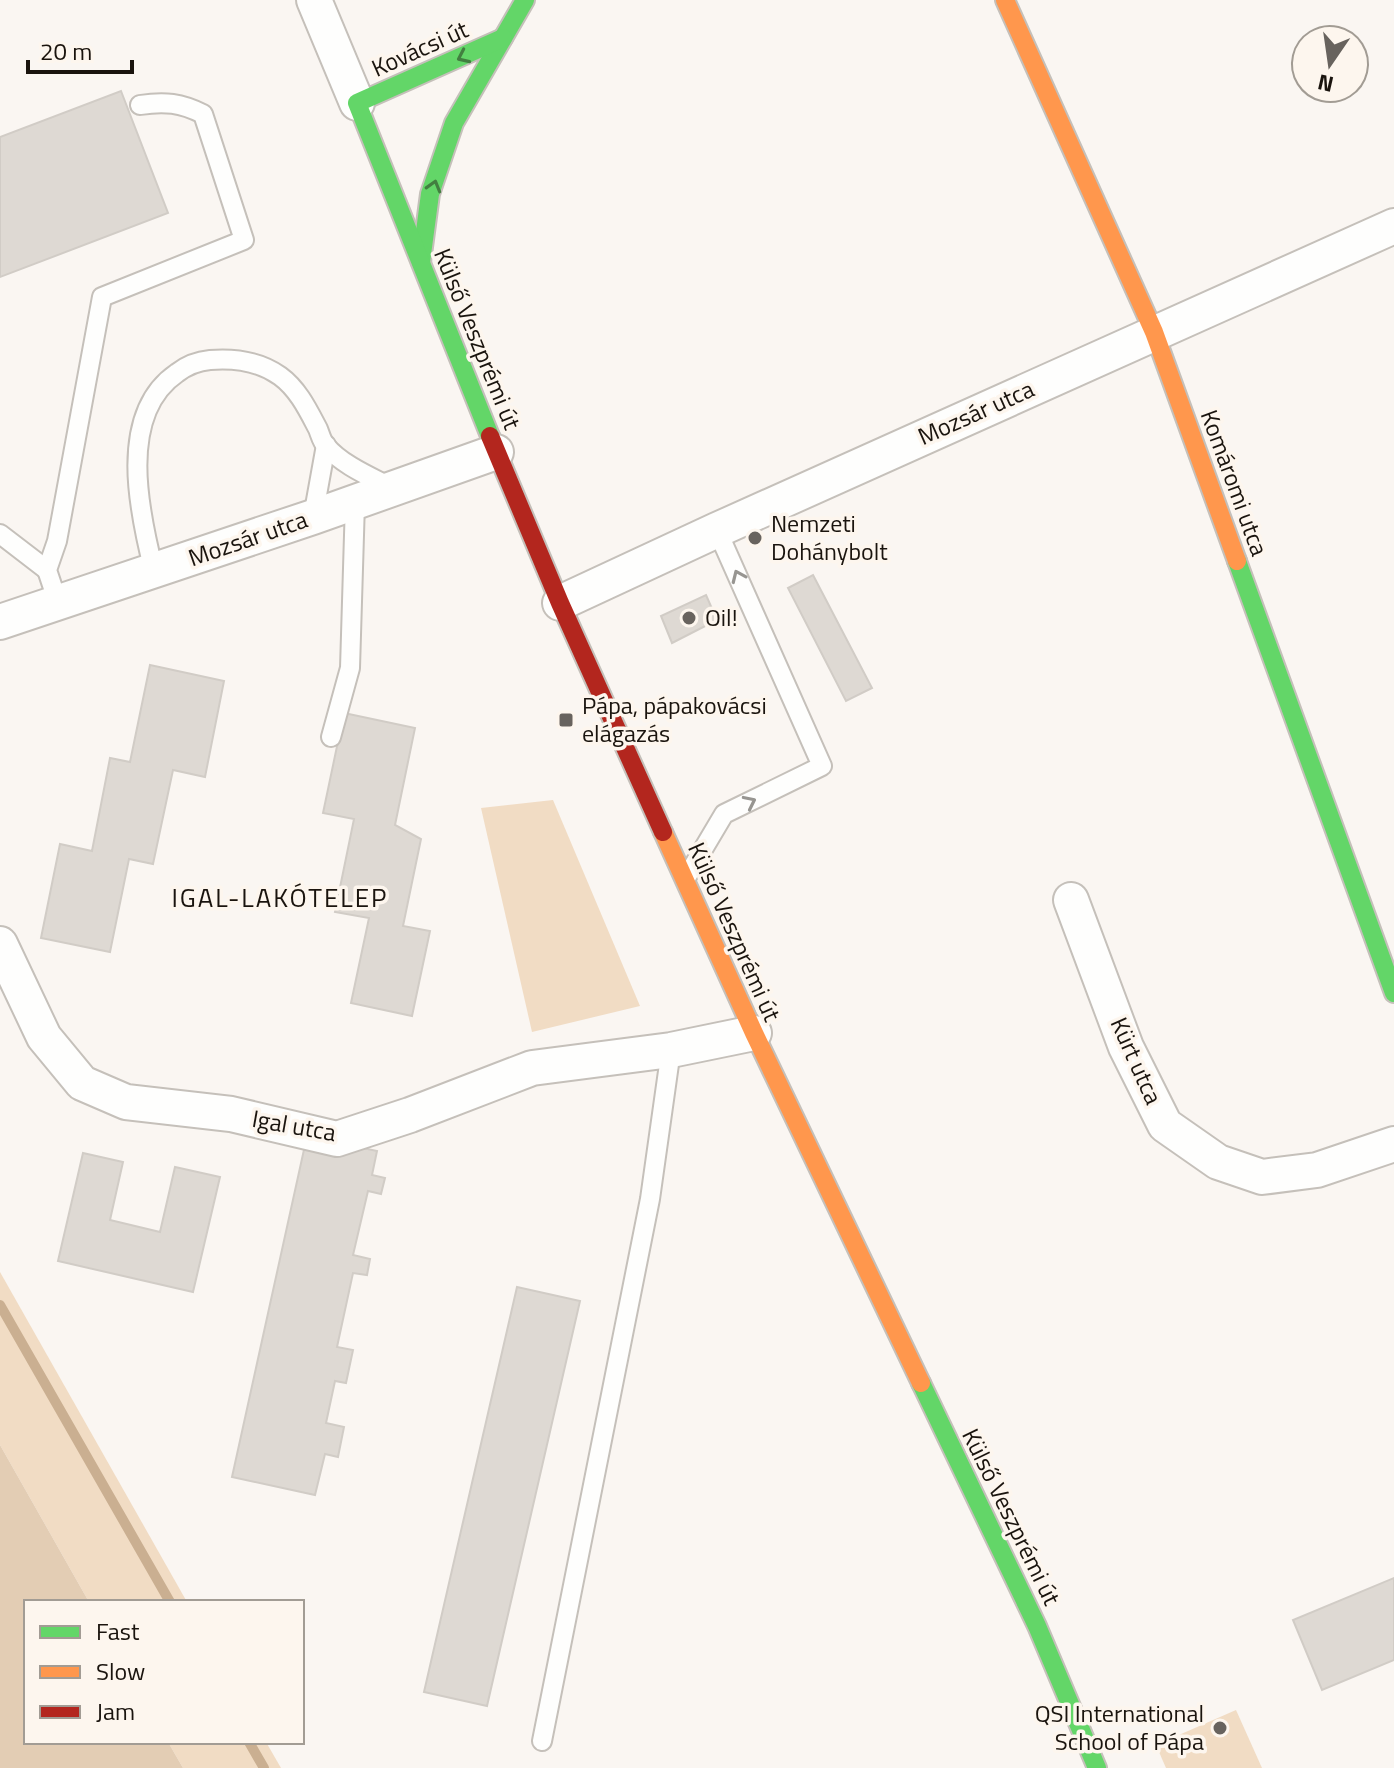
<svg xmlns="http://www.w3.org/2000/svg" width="1394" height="1768" viewBox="0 0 1394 1768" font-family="'Titillium Web',sans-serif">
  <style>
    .green { fill: #f1dcc4 }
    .forest { fill: #e3cdb4 }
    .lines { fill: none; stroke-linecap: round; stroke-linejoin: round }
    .stream { stroke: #caaf91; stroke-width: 10 }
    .building { fill: #ded9d3; stroke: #d1ccc6; stroke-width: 2 }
    .lane-casing { stroke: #c5c0ba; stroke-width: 22 }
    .street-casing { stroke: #c5c0ba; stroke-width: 38 }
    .fast-casing { stroke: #c5c0ba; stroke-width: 22 }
    .slow-casing { stroke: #c5c0ba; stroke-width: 22 }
    .jam-casing { stroke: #c5c0ba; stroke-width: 22 }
    .lane { stroke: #fefefd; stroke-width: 18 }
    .street { stroke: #fefefd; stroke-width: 34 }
    .fast { stroke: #63d668; stroke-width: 18 }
    .slow { stroke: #ff974d; stroke-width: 18 }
    .jam { stroke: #b3261e; stroke-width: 18 }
    .oneway { stroke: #427f40 }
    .oneway2 { stroke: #979591 }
    .poi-dot { fill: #68635e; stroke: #fdf6ee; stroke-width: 3 }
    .labels { text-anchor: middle; stroke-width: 7; stroke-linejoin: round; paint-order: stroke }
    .street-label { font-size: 24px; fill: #1a140e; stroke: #fdf6ee }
    .poi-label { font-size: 24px; fill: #1a140e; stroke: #fdf6ee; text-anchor: start }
    .neighbourhood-label { font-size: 26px; letter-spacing: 2px; fill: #1a140e; stroke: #fdf6ee }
  </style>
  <rect width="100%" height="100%" fill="#faf6f2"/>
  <g class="green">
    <path d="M553 800 640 1006 532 1032 481 808Z"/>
    <path d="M0 1272 187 1602H89L0 1445Z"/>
    <path d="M1236 1710 1262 1768H1166L1156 1745Z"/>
    <path d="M168 1742H266L281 1768H183Z"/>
  </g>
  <path class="forest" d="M0 1445 89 1602H26V1742H168L183 1768H0Z"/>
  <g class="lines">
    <g class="stream">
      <path d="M0 1305 170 1602"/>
      <path d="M249 1742 264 1768"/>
    </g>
  </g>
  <g class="building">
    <path d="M121 91 168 213 0 277V137Z"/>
    <path d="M813 575 872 688 846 701 788 588Z"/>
    <path d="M706 595 717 620 672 643 661 616Z"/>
    <path d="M150 665 224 681 205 777 173 770 153 864 129 859 110 952 41 938 60 844 92 851 110 758 130 762Z"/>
    <path d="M344 713 415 728 395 825 421 839 403 926 430 931 412 1016 351 1003 369 918 335 912 354 819 323 813Z"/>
    <path d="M307 1136 377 1151 372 1175 385 1178 381 1194 368 1191 353 1255 370 1259 367 1275 353 1273 337 1347 353 1350 346 1383 335 1381 326 1423 344 1427 338 1457 325 1454 315 1495 232 1477Z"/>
    <path d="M83 1153 123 1162 110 1220 160 1232 175 1167 220 1177 193 1292 58 1261Z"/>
    <path d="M517 1287 580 1301 487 1706 424 1692Z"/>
    <path d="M1394 1578V1660L1322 1690 1293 1620Z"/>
  </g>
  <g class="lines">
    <g class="lane-casing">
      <g id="lane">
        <path d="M313 517 326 445"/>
        <path d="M0 534 47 570"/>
        <path d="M154 571C139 512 117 414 177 373 186 366 199 361 210 360 235 358 259 361 280 376 298 389 308 410 318 429 320 434 322 442 326 446 342 465 371 477 392 488"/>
        <path d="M58 603 47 570 57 541 102 297 244 240 203 114C181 103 165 101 140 105"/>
        <path d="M331 737 350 668 355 502"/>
        <path d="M686 878 724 814 822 766 717 530"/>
        <path d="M542 1741 650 1199 671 1050"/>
      </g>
    </g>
    <g class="street-casing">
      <g id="street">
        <path d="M314 0 357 103"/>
        <path d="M560 603 717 530 1394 226"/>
        <path d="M0 622 313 517 496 452"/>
        <path d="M1071 900 1126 1047 1165 1125 1218 1162 1262 1177 1317 1170 1394 1144"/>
        <path d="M0 944 44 1037 82 1083 126 1102 231 1114 337 1139 410 1115 532 1068 671 1050 754 1033"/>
      </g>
    </g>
    <g class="fast-casing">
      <g id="fast">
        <path d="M421 262 430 194 454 123 525 0"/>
        <path d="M490 436 357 103 503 38"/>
        <path d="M1237 561 1394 993"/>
        <path d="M921 1383 1037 1626 1097 1768"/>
      </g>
    </g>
    <g class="slow-casing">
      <g id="slow">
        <path d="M1005 0 1154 332 1237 561"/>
        <path d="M663 832 754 1033 921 1383"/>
      </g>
    </g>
    <g class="jam-casing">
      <path id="jam" d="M490 436 560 603 663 832"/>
    </g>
    <use href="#lane" class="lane"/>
    <use href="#street" class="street"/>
    <use href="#fast" class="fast"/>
    <use href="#slow" class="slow"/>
    <use href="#jam" class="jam"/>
  </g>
  <defs><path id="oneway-chevron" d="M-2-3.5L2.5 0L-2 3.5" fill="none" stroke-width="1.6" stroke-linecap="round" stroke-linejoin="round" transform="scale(2)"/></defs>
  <g class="oneway">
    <use href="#oneway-chevron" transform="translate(463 57) rotate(155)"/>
    <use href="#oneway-chevron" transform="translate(434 186) rotate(-74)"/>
  </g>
  <g class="oneway2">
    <use href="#oneway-chevron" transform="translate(738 576) rotate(-114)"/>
    <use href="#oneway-chevron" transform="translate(750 802) rotate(-26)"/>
  </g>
  <g class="poi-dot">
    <circle cx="755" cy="538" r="8"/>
    <circle cx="689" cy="618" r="8"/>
    <rect x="558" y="712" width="16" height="16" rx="4"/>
    <circle cx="1220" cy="1728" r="8"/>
  </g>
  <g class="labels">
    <g class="street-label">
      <text transform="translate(420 49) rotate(-24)" y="8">Kovácsi út</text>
      <text transform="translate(477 339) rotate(68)" y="8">Külső Veszprémi út</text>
      <text transform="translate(976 413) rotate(-24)" y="8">Mozsár utca</text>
      <text transform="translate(1234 483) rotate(70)" y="8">Komáromi utca</text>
      <text transform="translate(248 539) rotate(-19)" y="8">Mozsár utca</text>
      <text transform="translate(734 932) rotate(66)" y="8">Külső Veszprémi út</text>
      <text transform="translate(1136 1061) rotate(66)" y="8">Kürt utca</text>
      <text transform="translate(294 1126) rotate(10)" y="8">Igal utca</text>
      <text transform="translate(1011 1517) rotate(64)" y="8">Külső Veszprémi út</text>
    </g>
    <g class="poi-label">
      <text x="771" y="532">Nemzeti<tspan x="771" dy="28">Dohánybolt</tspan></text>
      <text x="705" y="626">Oil!</text>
      <text x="582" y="714">Pápa, pápakovácsi<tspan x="582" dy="28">elágazás</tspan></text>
      <text x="1204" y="1722" text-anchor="end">QSI International<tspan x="1204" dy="28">School of Pápa</tspan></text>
    </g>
    <g class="neighbourhood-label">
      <text x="280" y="907">IGAL-LAKÓTELEP</text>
    </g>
  </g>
  <rect x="24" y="1600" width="280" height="144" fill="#fdf6ee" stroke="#a29c94" stroke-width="2"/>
  <rect x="40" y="1626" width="40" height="12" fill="#63d668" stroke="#a29c94" stroke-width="2"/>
  <text x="96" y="1640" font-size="24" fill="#1a140e">Fast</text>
  <rect x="40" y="1666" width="40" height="12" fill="#ff974d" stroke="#a29c94" stroke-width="2"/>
  <text x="96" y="1680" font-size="24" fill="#1a140e">Slow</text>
  <rect x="40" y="1706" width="40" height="12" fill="#b3261e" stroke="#a29c94" stroke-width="2"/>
  <text x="96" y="1720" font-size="24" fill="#1a140e">Jam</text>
  <g transform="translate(1330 64) rotate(193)"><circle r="38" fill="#fdf6ee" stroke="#a29c94" stroke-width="2"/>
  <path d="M0-6L14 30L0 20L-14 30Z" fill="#68635e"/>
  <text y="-12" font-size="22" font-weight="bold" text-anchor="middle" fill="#1a140e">N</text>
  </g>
  <path d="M28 60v12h104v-12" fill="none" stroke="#1a140e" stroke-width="4"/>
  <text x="40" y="60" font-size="24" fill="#1a140e" stroke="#fdf6ee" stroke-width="6" paint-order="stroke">20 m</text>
</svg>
